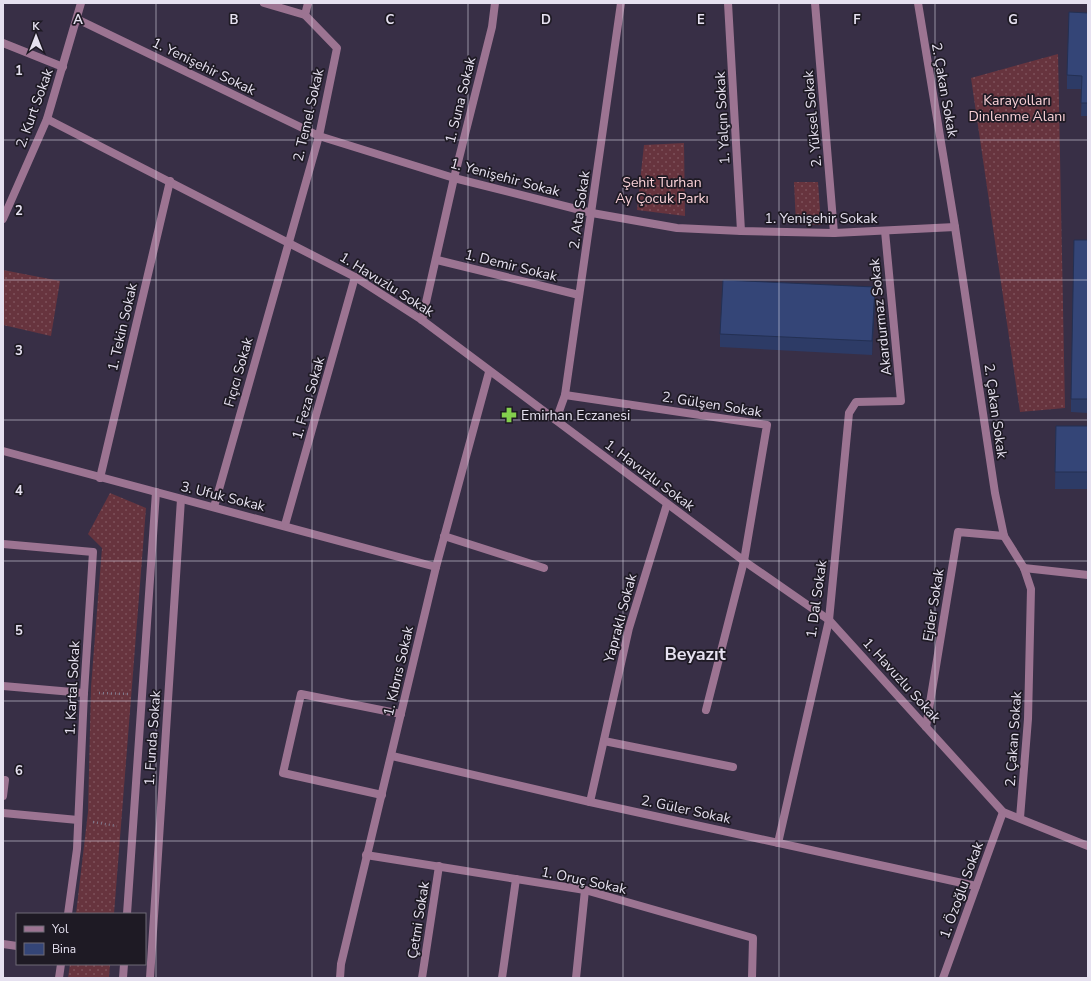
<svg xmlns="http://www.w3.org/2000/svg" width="1091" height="981" viewBox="0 0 1091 981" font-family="'Nunito Sans',sans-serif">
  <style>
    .grass { fill: url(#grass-dots) }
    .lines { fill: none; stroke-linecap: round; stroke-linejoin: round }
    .path { stroke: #817a8d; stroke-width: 2.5; stroke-dasharray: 1 3; stroke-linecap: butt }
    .minor { stroke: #9c7492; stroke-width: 8 }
    .wall { fill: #2d3b66 }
    .shaded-wall { fill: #243053 }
    .building { fill: #344577; stroke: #243053 }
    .grid { fill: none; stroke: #e6e1f0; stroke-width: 1; stroke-opacity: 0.55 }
    .labels { text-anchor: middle; stroke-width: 3.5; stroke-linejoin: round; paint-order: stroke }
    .street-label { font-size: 14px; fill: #e6e1f0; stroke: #1e1a24 }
    .park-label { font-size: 14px; fill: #f9d0d6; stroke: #1e1a24 }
    .poi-label { font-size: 14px; fill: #e6e1f0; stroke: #1e1a24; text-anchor: start }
    .district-label { font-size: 18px; font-weight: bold; fill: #e6e1f0; stroke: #1e1a24 }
    .grid-label { font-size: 13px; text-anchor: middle; font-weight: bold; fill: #e6e1f0; stroke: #1e1a24; stroke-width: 3.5; stroke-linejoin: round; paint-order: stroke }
  </style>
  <defs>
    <pattern id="grass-dots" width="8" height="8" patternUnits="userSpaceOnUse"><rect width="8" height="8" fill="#67343e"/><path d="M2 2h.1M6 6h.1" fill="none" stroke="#7d515a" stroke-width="1.8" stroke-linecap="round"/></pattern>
  </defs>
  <rect width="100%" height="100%" fill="#382f46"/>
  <g class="grass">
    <path d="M1058 54 1065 408 1020 412 971 78Z"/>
    <path d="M684 143 685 216 637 210 644 145Z"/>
    <path d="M794 182H818L821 225 796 224Z"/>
    <path d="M3 270 60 281 51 336 3 325Z"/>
    <path d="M110 493 146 508 114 914H76L88 812 91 687 102 548 88 534Z"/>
    <path d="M70 964H110L109 978H68Z"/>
  </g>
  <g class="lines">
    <g class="path">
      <path d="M99 693 128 694"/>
      <path d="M93 822 117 826"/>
    </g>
    <g class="minor">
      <path d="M264 3 305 15"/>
      <path d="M728 3 741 231"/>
      <path d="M815 3 834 233"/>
      <path d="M918 3 955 227 995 493 1004 536 1024 568 1031 589 1028 719 1020 818"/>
      <path d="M77 19 319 136 454 178 592 213 677 228 741 231 834 233 955 227"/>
      <path d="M3 43 63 67"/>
      <path d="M47 119 355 277 422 320 744 561 829 620 1003 812 1088 846"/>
      <path d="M3 219 47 119 81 3"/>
      <path d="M437 260 579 295"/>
      <path d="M422 320 454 178 492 27 495 3"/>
      <path d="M565 395 767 425 744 561 706 710"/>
      <path d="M556 420 565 395 621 3"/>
      <path d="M3 451 436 567"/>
      <path d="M100 478 170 181"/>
      <path d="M214 507 319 136 337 48 305 15 308 3"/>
      <path d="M285 525 355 277"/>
      <path d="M444 536 544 568"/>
      <path d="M3 544 93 552 84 693 77 849 68 914"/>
      <path d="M1024 568 1088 575"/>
      <path d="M3 686 84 693"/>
      <path d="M926 727 958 532 1004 536"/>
      <path d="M604 741 733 767"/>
      <path d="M392 756 590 802 976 886"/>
      <path d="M382 795 283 773 301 694 401 714"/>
      <path d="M3 796 5 780"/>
      <path d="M590 802 629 628 667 504"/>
      <path d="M3 813 78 820"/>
      <path d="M778 843 829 620 849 413 856 402 901 401 885 231"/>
      <path d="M366 855 585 890 753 938 752 978"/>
      <path d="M127 914 156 492"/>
      <path d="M3 944 17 946"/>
      <path d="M59 978 61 964"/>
      <path d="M123 978 124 964"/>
      <path d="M150 978 181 499"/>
      <path d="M340 978 341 964 436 567 489 372"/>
      <path d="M422 978 439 866"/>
      <path d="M502 978 516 879"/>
      <path d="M576 978 585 890"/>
      <path d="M943 978 1003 812"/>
    </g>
  </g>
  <g class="wall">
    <path d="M1088 13V116H1081L1082 89H1067V75Z"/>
    <path d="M1088 240V413L1071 412V399Z"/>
    <path d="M875 300 872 355 720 347V334Z"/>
    <path d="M1056 426H1088V489H1055Z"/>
  </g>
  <path class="shaded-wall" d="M875 287V300L872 355V341Z"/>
  <g class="building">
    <path d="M1069 12 1088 13V103H1081L1082 76 1067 75Z"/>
    <path d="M1074 240H1088V399H1071Z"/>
    <path d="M723 280 875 287 872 341 720 334Z"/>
    <path d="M1056 426H1088V472H1055Z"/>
  </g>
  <path class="grid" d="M156 3V978M312 3V978M468 3V978M623 3V978M779 3V978M935 3V978M3 140H1088M3 280H1088M3 420H1088M3 561H1088M3 701H1088M3 841H1088"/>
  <defs>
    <g id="pharmacy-bare" transform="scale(1.2)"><path d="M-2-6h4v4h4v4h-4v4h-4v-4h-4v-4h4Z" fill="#84cf4d" stroke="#1e1a24" stroke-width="2.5" paint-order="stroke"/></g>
  </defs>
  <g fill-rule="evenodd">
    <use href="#pharmacy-bare" x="509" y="415"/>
  </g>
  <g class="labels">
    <g class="street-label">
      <text transform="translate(204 66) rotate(26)" y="5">1. Yenişehir Sokak</text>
      <text transform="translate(945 90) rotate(80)" y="5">2. Çakan Sokak</text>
      <text transform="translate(460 100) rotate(-76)" y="5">1. Suna Sokak</text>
      <text transform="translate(34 108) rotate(-70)" y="5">2. Kurt Sokak</text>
      <text transform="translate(308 115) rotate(-77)" y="5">2. Temel Sokak</text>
      <text transform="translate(722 118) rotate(-93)" y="5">1. Yalçın Sokak</text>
      <text transform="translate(812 119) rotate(-95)" y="5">2. Yüksel Sokak</text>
      <text transform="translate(505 177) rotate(15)" y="5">1. Yenişehir Sokak</text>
      <text transform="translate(579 210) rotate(-82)" y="5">2. Ata Sokak</text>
      <text x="821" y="223">1. Yenişehir Sokak</text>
      <text transform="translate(511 265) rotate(14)" y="5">1. Demir Sokak</text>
      <text transform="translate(387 284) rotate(32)" y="5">1. Havuzlu Sokak</text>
      <text transform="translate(880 317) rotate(-96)" y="5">Akardurmaz Sokak</text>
      <text transform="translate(122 327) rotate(-77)" y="5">1. Tekin Sokak</text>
      <text transform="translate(238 372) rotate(-74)" y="5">Fıçıcı Sokak</text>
      <text transform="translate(308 398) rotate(-74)" y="5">1. Feza Sokak</text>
      <text transform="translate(712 404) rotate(9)" y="5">2. Gülşen Sokak</text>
      <text transform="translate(996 411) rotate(82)" y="5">2. Çakan Sokak</text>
      <text transform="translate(650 475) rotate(37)" y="5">1. Havuzlu Sokak</text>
      <text transform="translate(223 496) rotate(14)" y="5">3. Ufuk Sokak</text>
      <text transform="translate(816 599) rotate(-82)" y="5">1. Dal Sokak</text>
      <text transform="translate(933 605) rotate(-81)" y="5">Ejder Sokak</text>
      <text transform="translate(620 618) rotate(-75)" y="5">Yapraklı Sokak</text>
      <text transform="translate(398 671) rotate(-77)" y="5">1. Kıbrıs Sokak</text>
      <text transform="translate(902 680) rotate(48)" y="5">1. Havuzlu Sokak</text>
      <text transform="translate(72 688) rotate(-87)" y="5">1. Kartal Sokak</text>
      <text transform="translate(152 738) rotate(-86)" y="5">1. Funda Sokak</text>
      <text transform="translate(1013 739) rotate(-86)" y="5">2. Çakan Sokak</text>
      <text transform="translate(686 809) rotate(12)" y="5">2. Güler Sokak</text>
      <text transform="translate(584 880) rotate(12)" y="5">1. Oruç Sokak</text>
      <text transform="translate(961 890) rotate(-70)" y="5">1. Özoğlu Sokak</text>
      <text transform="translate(418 920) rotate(-81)" y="5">Çetmi Sokak</text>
    </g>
    <g class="park-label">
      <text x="1017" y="105">Karayolları<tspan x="1017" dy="16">Dinlenme Alanı</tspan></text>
      <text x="662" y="187">Şehit Turhan<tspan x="662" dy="16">Ay Çocuk Parkı</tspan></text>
    </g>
    <g class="poi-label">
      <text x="521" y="420">Emirhan Eczanesi</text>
    </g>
    <g class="district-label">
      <text x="695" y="660">Beyazıt</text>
    </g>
  </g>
  <g class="grid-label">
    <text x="78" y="24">A</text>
    <text x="234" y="24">B</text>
    <text x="390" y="24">C</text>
    <text x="546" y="24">D</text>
    <text x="701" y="24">E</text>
    <text x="857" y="24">F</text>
    <text x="1013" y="24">G</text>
    <text x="19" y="75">1</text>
    <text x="19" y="215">2</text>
    <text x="19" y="355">3</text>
    <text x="19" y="495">4</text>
    <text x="19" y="635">5</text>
    <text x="19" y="775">6</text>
  </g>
  <rect width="1091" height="981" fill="none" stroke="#e6e1f0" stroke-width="8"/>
  <rect x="16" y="913" width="130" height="52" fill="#1e1a24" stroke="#6e6a76"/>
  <rect x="24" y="926" width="20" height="6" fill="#9c7492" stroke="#6e6a76"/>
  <text x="52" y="933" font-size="12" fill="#e6e1f0">Yol</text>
  <rect x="24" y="943" width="20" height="12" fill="#344577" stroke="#6e6a76"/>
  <text x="52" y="953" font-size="12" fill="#e6e1f0">Bina</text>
  <g transform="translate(36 36)" stroke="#1e1a24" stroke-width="3" paint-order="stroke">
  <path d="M0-3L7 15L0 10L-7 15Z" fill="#e6e1f0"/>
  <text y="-6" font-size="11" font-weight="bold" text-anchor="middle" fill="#e6e1f0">K</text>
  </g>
</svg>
